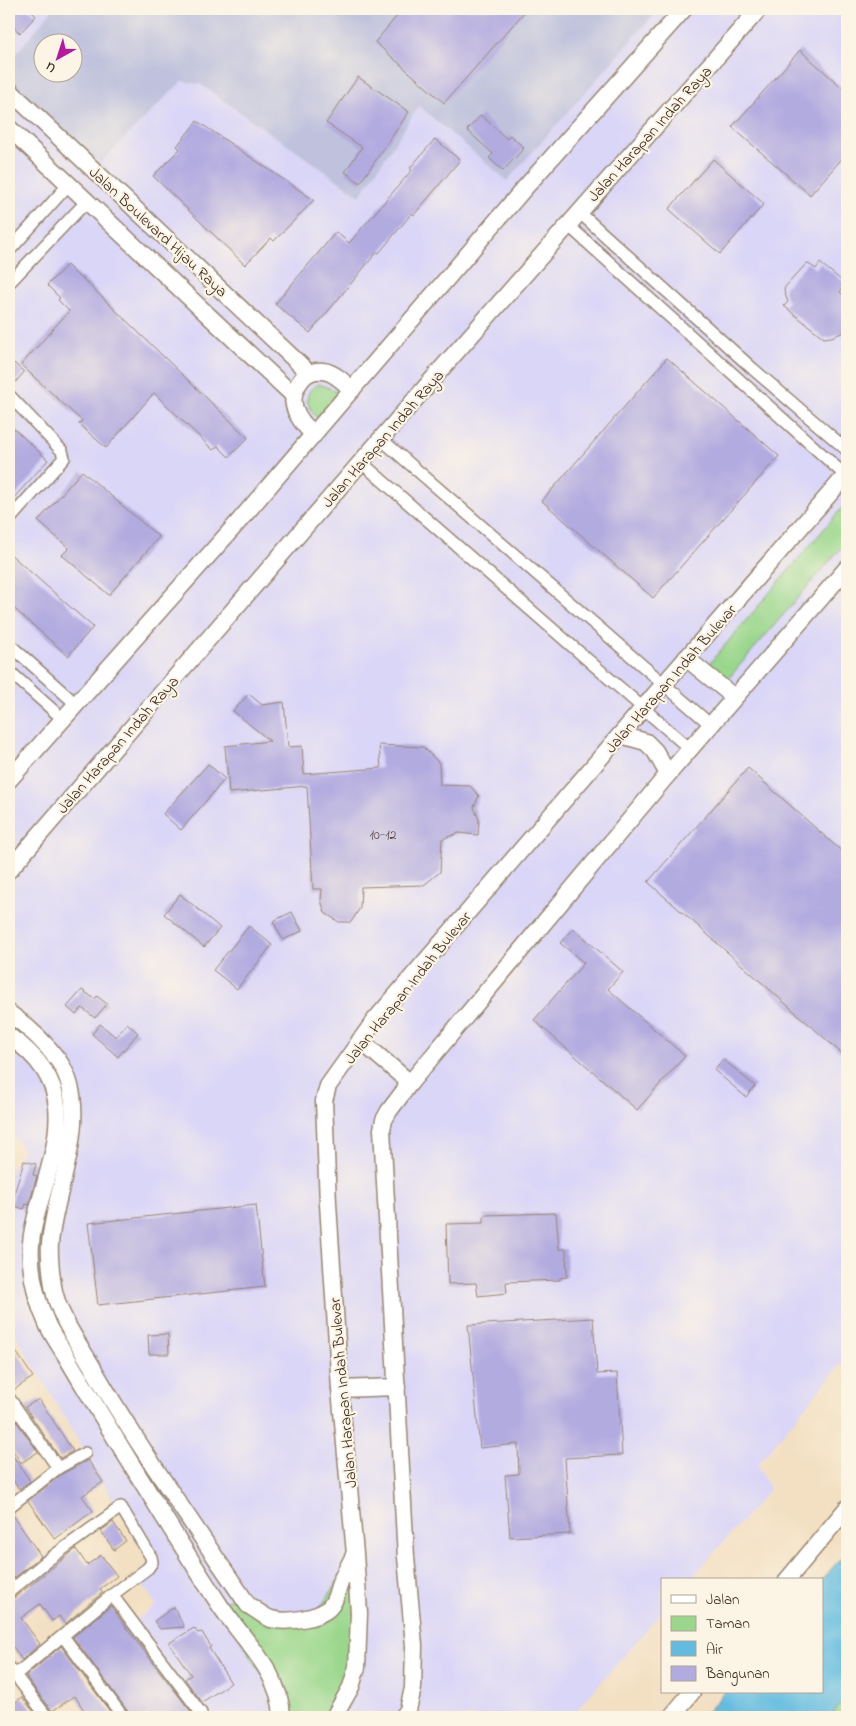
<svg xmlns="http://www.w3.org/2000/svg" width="856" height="1726" viewBox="0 0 856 1726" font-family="'Indie Flower',sans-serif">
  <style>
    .built { fill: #dad6f7 }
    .industrial { fill: #c0c2dd; fill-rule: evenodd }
    .green { fill: #9ad78c; stroke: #6a8055 }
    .water { fill: #62bce0; stroke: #4e737f }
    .building { fill: #b2abe0 }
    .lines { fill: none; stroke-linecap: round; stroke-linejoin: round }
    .street-casing { stroke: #978570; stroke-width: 14 }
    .secondary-casing { stroke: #978570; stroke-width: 19 }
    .street { stroke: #fff; stroke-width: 11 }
    .secondary { stroke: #fff; stroke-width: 16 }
    .labels { text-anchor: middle; stroke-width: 4.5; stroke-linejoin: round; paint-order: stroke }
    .number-label { font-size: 14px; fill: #594a4e }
    .street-label { font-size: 16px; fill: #3b2a1e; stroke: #fcf5e5 }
  </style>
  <rect width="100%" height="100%" fill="#fcf5e5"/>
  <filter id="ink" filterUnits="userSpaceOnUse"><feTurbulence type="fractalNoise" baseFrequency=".02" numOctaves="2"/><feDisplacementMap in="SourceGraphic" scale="10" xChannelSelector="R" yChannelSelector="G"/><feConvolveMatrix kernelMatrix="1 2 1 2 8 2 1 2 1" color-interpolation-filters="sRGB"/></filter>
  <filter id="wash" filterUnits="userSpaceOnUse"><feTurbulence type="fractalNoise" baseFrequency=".0096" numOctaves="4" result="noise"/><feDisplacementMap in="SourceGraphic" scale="20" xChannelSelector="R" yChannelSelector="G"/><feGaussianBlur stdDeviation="1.12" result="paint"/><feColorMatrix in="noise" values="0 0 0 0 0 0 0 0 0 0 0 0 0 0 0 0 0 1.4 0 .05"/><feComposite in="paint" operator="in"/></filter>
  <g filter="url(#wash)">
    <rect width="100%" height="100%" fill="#f3e0c2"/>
    <g class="built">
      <path d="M9 9H53L9 62Z"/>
      <path d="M659 9H847V1357L757 1465 770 1489 690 1580H662V1612L571 1717H193L129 1625 156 1605 137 1576 150 1562 9 1324V1174L23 1150 9 1129V80L100 163 181 81 200 84 360 196 419 106 507 181Z"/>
    </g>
    <path class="industrial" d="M53 9H659L507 181 419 106 360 196 200 84 182 81 100 163 9 80V62ZM42 42H72V72H42Z"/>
    <g class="green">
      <path d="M319 384 332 389 338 394 318 419C307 408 301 391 319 384Z"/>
      <path d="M847 502V541L727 680 716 676 708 665Z"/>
      <path d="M355 1554 357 1667 333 1717H282L281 1705 220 1605 240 1593 270 1619 315 1616Z"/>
      <path d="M847 1697V1717H830Z"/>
    </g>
    <path class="water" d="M847 1551V1697L830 1717H703L725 1692H822V1580Z"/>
    <g id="blocks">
      <g class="building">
        <path d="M9 9H29L36 16 20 33 9 23Z"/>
        <path d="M389 9H527L444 103 375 42 397 16Z"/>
        <path d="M800 50 847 92V153L810 195 732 127Z"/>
        <path d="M358 77 409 112 360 183 345 172 362 147 326 123Z"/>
        <path d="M481 115 507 139 510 135 524 148 503 171 489 158 493 154 467 130Z"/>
        <path d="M197 121 314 200 274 241 271 238 245 265 153 176 180 149 177 146Z"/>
        <path d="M435 139 460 160 414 215 412 213 379 253 377 252 310 333 275 304 336 232 349 243 412 170 410 168Z"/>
        <path d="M713 159 764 204 720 254 669 209Z"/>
        <path d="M807 263 816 269 820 263 846 284 840 292 847 298V327L842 333 831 337 824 338 784 306 788 302 784 291 785 287Z"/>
        <path d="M67 265 80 278 81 277 248 438 229 457 218 446 213 450 154 393 106 448 79 424 82 421 21 365 69 311 58 300 60 298 47 285Z"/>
        <path d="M667 358 779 456 653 598 542 501Z"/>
        <path d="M14 363 24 372 15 383 9 378V368Z"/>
        <path d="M9 424 48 460 9 503Z"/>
        <path d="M82 471 159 537 109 595 62 555 69 548 38 521Z"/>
        <path d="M9 553 93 627 68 656 9 604Z"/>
        <path d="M249 694 262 705 284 702 288 747 302 746 304 774 381 768 379 745 423 747 439 763 440 785 470 786 479 796 474 807 479 820 478 835 459 833 442 839 440 872 424 885 361 887 360 908 351 922H339L325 913 321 900 322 889H313L307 786 229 793 225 746 270 741 233 711Z"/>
        <path d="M208 764 225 779 181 830 163 814Z"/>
        <path d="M748 768 847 856V1058L648 882Z"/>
        <path d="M180 894 220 928 204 947 164 914Z"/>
        <path d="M292 912 302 931 283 940 273 921Z"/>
        <path d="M249 926 272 945 237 989 213 970Z"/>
        <path d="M573 928 623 972 608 989 685 1056 637 1110 534 1020 584 963 560 943Z"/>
        <path d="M82 990 95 999 97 996 107 1004 95 1018 82 1008 76 1015 67 1007Z"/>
        <path d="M127 1023 138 1033 118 1057 92 1034 100 1024 116 1037Z"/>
        <path d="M723 1059 755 1086 746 1097 714 1070Z"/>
        <path d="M24 1161 36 1164 33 1175 37 1176 29 1205 26 1204 24 1209 11 1205Z"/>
        <path d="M256 1205 265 1287 98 1305 88 1223Z"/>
        <path d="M556 1213 559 1249H566L567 1277 560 1278V1280L506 1282 507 1293 478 1296 476 1283 448 1284 446 1224 484 1223V1215Z"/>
        <path d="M593 1318 597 1374 617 1373 622 1455 565 1458 570 1534 510 1537 505 1475 519 1474 518 1444 480 1448 468 1325Z"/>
        <path d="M168 1334 169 1354H149L148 1335Z"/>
        <path d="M9 1341 33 1377 12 1391H9Z"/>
        <path d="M39 1399 73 1451 60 1458 25 1407Z"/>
        <path d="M12 1415 38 1452 21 1463 9 1444V1417Z"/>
        <path d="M9 1450 30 1481 19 1489 9 1475Z"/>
        <path d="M88 1460 103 1482 82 1496 93 1511 55 1539 28 1501 62 1474Z"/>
        <path d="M9 1514H12L41 1556 14 1578 9 1570Z"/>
        <path d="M113 1522 126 1541 114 1550 101 1531Z"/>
        <path d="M76 1549 87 1565 101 1555 117 1576 100 1589 103 1592 65 1624 59 1616 52 1621 40 1604 21 1618 40 1644 22 1660 9 1641V1599L14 1598Z"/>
        <path d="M111 1606 127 1629 195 1717H130L129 1713 73 1637Z"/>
        <path d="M174 1607 184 1627 160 1629 154 1621Z"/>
        <path d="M194 1628 198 1633 202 1632 211 1647 209 1648 231 1683 202 1702 185 1679 191 1675 169 1643Z"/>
        <path d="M61 1646 114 1717H88L75 1696 52 1711 30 1682 26 1676Z"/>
        <path d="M22 1697 34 1712 26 1717H9V1707Z"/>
      </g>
    </g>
  </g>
  <g filter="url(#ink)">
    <use href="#blocks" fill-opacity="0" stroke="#978570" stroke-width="1"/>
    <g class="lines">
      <g class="street-casing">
        <g id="street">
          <path d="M579 212 753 369 847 450"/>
          <path d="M568 225 846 476"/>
          <path d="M9 251 69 184"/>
          <path d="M9 283 87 201"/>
          <path d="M9 395 62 451 64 458 9 520"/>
          <path d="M381 439 711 725"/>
          <path d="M361 462 690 749"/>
          <path d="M9 644 77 705"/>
          <path d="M9 671 64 720"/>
          <path d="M9 1398 58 1468"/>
          <path d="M9 1507 58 1468 85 1453"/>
          <path d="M9 1592 48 1560 121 1507 151 1557 152 1562 148 1568 112 1595 15 1675"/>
          <path d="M112 1595 201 1713"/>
          <path d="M63 1636 123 1717"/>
          <path d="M9 1667 47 1717"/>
        </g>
      </g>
      <g class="secondary-casing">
        <g id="secondary">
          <path d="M9 90 309 373"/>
          <path d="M9 128 293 395"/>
          <path d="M314 435C297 419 284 400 302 379 307 373 315 370 323 371 334 372 345 383 352 390"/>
          <path d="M686 658 734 697"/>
          <path d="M621 735 646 742 655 751 668 774"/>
          <path d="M9 780 240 520 522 191 684 9"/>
          <path d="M9 870 443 367 759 9"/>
          <path d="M9 1013C27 1026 45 1042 58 1060 95 1112 54 1188 50 1244 49 1258 51 1272 53 1286 58 1316 79 1344 94 1370 141 1451 195 1527 248 1605 255 1609 263 1616 271 1619 285 1623 319 1619 330 1607 336 1601 337 1591 340 1583 344 1573 350 1564 354 1555"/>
          <path d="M9 1036C76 1082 60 1131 41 1198 37 1213 32 1228 31 1243 29 1272 36 1300 48 1326 53 1336 60 1346 66 1356 77 1375 89 1394 100 1413 139 1477 178 1541 219 1604 242 1639 281 1672 282 1717"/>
          <path d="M360 1040 410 1083"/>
          <path d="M340 1389 397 1387"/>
          <path d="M787 1580 847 1508"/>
          <path d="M334 1717 351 1687 357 1667 359 1613 355 1554 340 1389 328 1204 324 1101 328 1086 375 1020 663 685 847 474"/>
          <path d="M403 1717 408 1710 413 1688 414 1645 406 1557 382 1129 384 1120 389 1111 410 1083 664 779 847 568"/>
          <path d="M671 1717 692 1692"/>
        </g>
      </g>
      <use href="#street" class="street"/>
      <use href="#secondary" class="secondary"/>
    </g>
  </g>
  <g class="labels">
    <g class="number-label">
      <text x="383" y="839">10-12</text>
    </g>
    <g class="street-label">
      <text transform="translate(649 133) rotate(-48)" y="6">Jalan Harapan Indah Raya</text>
      <text transform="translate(159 231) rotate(43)" y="6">Jalan Boulevard Hijau Raya</text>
      <text transform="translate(382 438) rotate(-49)" y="6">Jalan Harapan Indah Raya</text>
      <text transform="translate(670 678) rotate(-49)" y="6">Jalan Harapan Indah Bulevar</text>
      <text transform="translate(117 744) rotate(-49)" y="6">Jalan Harapan Indah Raya</text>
      <text transform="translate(407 987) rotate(-51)" y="6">Jalan Harapan Indah Bulevar</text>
      <text transform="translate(342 1393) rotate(-95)" y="6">Jalan Harapan Indah Bulevar</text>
    </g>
  </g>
  <rect width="856" height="1726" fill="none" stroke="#fcf5e5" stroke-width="30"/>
  <rect x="661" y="1578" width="162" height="115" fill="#fcf5e5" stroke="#afa495"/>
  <rect x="671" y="1595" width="25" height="8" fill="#ffffff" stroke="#afa495"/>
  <text x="706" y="1604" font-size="15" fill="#3b2a1e">Jalan</text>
  <rect x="671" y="1616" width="25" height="15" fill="#9ad78c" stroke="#afa495"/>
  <text x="706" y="1628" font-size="15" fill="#3b2a1e">Taman</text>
  <rect x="671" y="1641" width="25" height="15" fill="#62bce0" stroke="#afa495"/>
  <text x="706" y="1654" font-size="15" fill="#3b2a1e">Air</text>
  <rect x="671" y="1666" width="25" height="15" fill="#b2abe0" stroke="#afa495"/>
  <text x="706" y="1678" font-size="15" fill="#3b2a1e">Bangunan</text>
  <g transform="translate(58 58) rotate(219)"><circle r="24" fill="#fcf5e5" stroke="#afa495"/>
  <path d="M0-4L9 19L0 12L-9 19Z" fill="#b5179e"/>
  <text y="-8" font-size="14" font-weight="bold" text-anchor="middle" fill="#3b2a1e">U</text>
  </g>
</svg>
